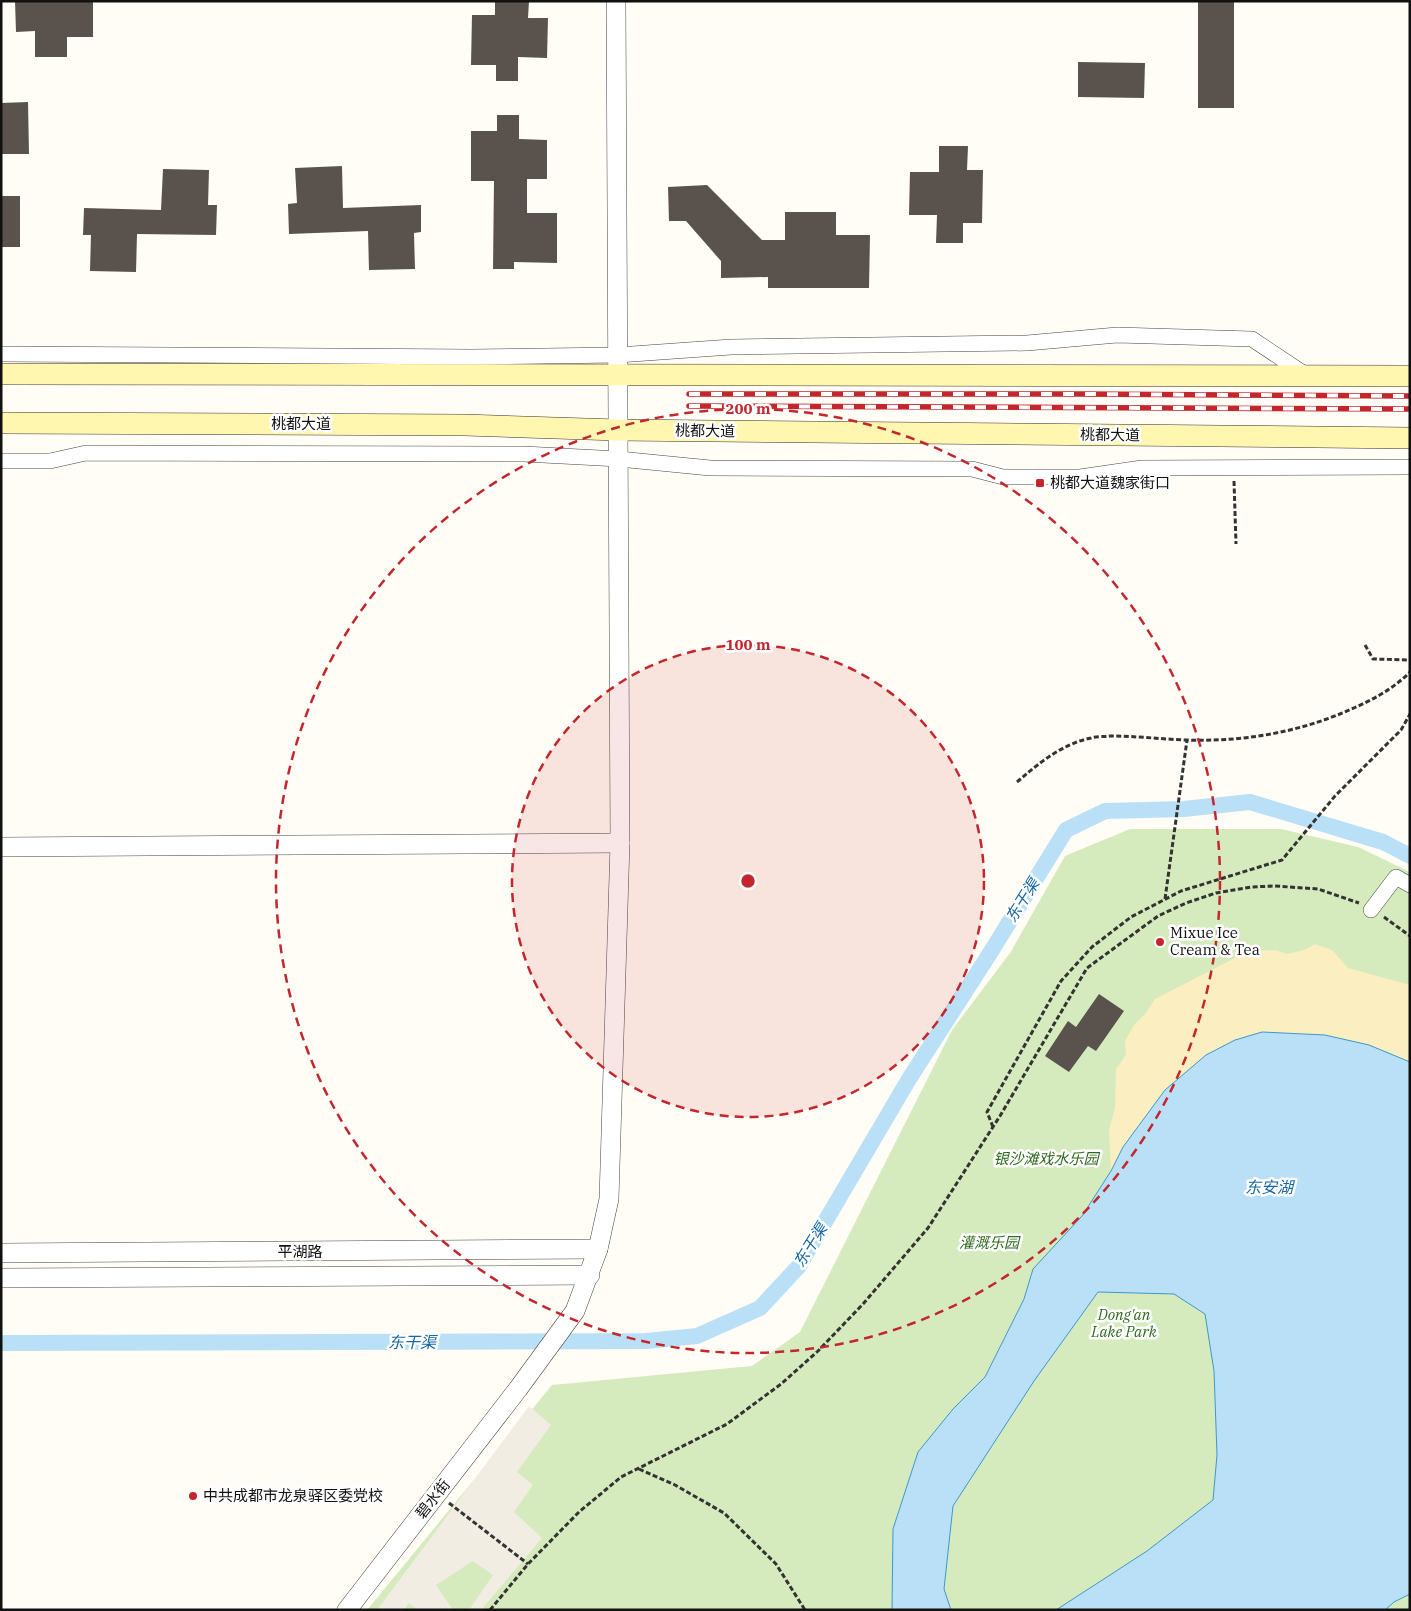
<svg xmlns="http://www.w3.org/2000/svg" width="1411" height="1611" viewBox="0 0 1411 1611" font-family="'IBM Plex Serif','Noto Sans SC',serif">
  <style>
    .green { fill: #d5ebbd }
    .sand { fill: #fbeec1 }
    .plaza { fill: #f1ede2 }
    .water { fill: #b9e0f7; stroke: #3f96cf }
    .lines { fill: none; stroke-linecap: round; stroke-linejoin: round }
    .canal { stroke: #b9e0f7; stroke-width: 16 }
    .building { fill: #5a524d }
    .minor-casing { stroke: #444; stroke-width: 16 }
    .tertiary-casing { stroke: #444; stroke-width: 20 }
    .secondary-casing { stroke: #333; stroke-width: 22 }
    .path { stroke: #333; stroke-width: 3; stroke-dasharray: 5 2.5; stroke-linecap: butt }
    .minor { stroke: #fff; stroke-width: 15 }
    .tertiary { stroke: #fff; stroke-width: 19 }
    .secondary { stroke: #fff6b0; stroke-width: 21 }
    .rail-casing { stroke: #c4262e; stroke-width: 5.5 }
    .rail { stroke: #fff; stroke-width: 4; stroke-dasharray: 11; stroke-linecap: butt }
    .ring { fill: none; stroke: #c4262e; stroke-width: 2.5; stroke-dasharray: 9 6 }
    .poi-dot { fill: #c4262e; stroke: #fff; stroke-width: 2 }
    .labels { text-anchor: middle; stroke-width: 5; stroke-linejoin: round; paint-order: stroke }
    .street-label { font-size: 15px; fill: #111; stroke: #fff }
    .poi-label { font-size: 15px; fill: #111; stroke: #fff; text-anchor: start }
    .park-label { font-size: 15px; font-style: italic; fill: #2f6b1f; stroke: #fff }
    .water-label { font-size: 16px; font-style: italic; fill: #1768a6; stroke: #fff }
    .centre { fill: #c4262e; stroke: #fff; stroke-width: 2.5 }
    .ring-label { font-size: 15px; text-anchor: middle; font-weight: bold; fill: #c4262e; stroke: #fff; stroke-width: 5; stroke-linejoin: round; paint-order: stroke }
  </style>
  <rect width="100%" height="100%" fill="#fffdf5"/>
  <path class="green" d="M1130 829H1281L1358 847 1410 872V1610H367L552 1385 752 1366 800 1332 952 1030 1010 953 1065 856Z"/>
  <path class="sand" d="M1315 944 1332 950 1348 968 1410 985V1062L1369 1045 1325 1035 1262 1032 1206 1055 1165 1090 1123 1147 1111 1171 1109 1130 1115 1107 1116 1069 1126 1055 1125 1041 1134 1025 1145 1014 1155 999 1235 958 1253 951 1275 950 1287 954 1304 950Z"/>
  <path class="plaza" d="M529 1406 551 1425 517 1472 533 1485 514 1512 542 1538 481 1610H469L493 1575 473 1561 436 1585 453 1610H418L409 1603 404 1610H377Z"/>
  <path class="water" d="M1262 1032 1325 1035 1369 1045 1410 1062V1594L1394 1602 1385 1610H1056L1147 1551 1213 1500 1217 1455 1214 1371 1205 1314 1174 1294 1098 1292 1034 1381 953 1506 944 1589 951 1610H892L893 1529 918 1452 953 1409 985 1377 1024 1299 1033 1269 1082 1216 1111 1171 1123 1147 1165 1090 1206 1055 1235 1040Z"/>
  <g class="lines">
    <path class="canal" d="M1 1343 646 1341 697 1336 760 1308 799 1266 909 1079 992 950 1066 830 1105 811 1184 809 1250 802 1383 842 1410 856"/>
  </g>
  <g class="building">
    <path d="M15 1H93V37H67V57H35V31L16 32Z"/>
    <path d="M495 1H529L528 18H548L547 58 518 57V81H496V65H471L472 15H495Z"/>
    <rect x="1198" y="2" width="36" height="106"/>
    <path d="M1078 62 1145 63 1144 98 1078 97Z"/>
    <path d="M28 102 29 154H1V103Z"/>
    <path d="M497 115H519V139L547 140V179H527V213H557V263L514 262V269H493L494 181H471V131H497Z"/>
    <path d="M939 146H968L967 170H983L982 223H963V243H936L937 215H909L910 172H939Z"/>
    <path d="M342 166 343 208 421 205V232L414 233 415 269 369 270 368 231 289 234 288 204 297 203 295 168Z"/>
    <path d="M163 169 209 170 208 205H217L216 235 137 234 136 272 90 271 91 235H83L84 208 161 210Z"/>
    <path d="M707 185 762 240H785V212H836V235H870L869 288H768V277L721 278V261L686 221H669L668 187Z"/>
    <rect x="1" y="196" width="19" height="51"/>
    <path d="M1099 994 1124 1011 1096 1051 1088 1046 1069 1072 1045 1056 1068 1021 1076 1027Z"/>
  </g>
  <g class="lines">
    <g class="minor-casing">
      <g id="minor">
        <path d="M1 354 472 357 618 355 731 347 1027 343 1117 335 1252 339 1306 375"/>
        <path d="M1 461H50L86 453 524 454 619 459 710 468 972 469 1003 477H1080L1142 468 1410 467"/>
        <path d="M1371 910 1396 877 1410 885"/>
      </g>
    </g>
    <g class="tertiary-casing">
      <g id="tertiary">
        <path d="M1 847 620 843"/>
        <path d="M1 1253 598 1249"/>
        <path d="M1 1278 590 1275"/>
        <path d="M347 1610 518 1389 575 1311 598 1249 609 1199 620 843 616 1"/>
      </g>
    </g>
    <g class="secondary-casing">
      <g id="secondary">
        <path d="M1 374 1410 376"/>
        <path d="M1 423 465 425 618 430 1410 438"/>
      </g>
    </g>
    <g class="path">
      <path d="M1234 481 1236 544"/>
      <path d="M1365 645 1373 659 1410 660"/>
      <path d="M1017 782C1039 763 1062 744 1091 738 1097 736 1104 737 1110 736 1135 736 1160 739 1186 740 1245 742 1302 732 1356 707 1376 698 1394 688 1410 672"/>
      <path d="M1165 899 1187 740"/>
      <path d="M1384 917 1410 936"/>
      <path d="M993 1127 987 1112 1061 981 1092 947 1131 917 1181 891 1282 860 1335 796 1401 730 1410 714"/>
      <path d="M639 1469 675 1485 724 1513 776 1564 805 1610"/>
      <path d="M449 1503 528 1564"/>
      <path d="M490 1610 528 1564 579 1512 621 1477 727 1424 781 1384 818 1351 863 1304 928 1228 1000 1116 1087 968 1158 916 1186 903 1216 893 1251 887 1275 886 1318 889 1359 903"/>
    </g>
    <use href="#minor" class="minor"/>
    <use href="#tertiary" class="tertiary"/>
    <use href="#secondary" class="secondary"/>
    <g class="rail-casing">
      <g id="rail">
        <path d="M689 394H1079L1410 396"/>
        <path d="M689 406 1410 409"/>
      </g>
    </g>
    <use href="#rail" class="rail"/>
  </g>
  <circle cx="748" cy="881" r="236" fill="#c4262e" fill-opacity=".12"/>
  <g class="ring">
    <circle cx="748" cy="881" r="236"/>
    <circle cx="748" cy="881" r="472"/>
  </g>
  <g class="poi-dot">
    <rect x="1035" y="478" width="10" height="10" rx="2.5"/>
    <circle cx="1160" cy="942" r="5"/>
    <circle cx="193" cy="1496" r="5"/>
  </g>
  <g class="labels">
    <g class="street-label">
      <text x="301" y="429">桃都大道</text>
      <text transform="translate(705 431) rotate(1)" y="5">桃都大道</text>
      <text transform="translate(1110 435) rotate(1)" y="5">桃都大道</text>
      <text x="300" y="1257">平湖路</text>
      <text transform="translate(433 1499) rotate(-52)" y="5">碧水街</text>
    </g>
    <g class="poi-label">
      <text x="1050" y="488">桃都大道魏家街口</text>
      <text x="1170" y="938">Mixue Ice<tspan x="1170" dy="17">Cream &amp; Tea</tspan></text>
      <text x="203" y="1501">中共成都市龙泉驿区委党校</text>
    </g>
    <g class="park-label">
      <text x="1046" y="1164">银沙滩戏水乐园</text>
      <text x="989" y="1248">灌溉乐园</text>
      <text x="1124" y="1320">Dong'an<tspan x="1124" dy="17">Lake Park</tspan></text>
    </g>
    <g class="water-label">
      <text transform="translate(1022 900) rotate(-58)" y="6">东干渠</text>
      <text x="1269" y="1193">东安湖</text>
      <text transform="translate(810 1245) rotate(-58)" y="6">东干渠</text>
      <text x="412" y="1348">东干渠</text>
    </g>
  </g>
  <circle cx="748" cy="881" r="8" class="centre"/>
  <g class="ring-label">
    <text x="748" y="414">200 m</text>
    <text x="748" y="650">100 m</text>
  </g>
  <rect width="1411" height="1611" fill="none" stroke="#111111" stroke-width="5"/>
</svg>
